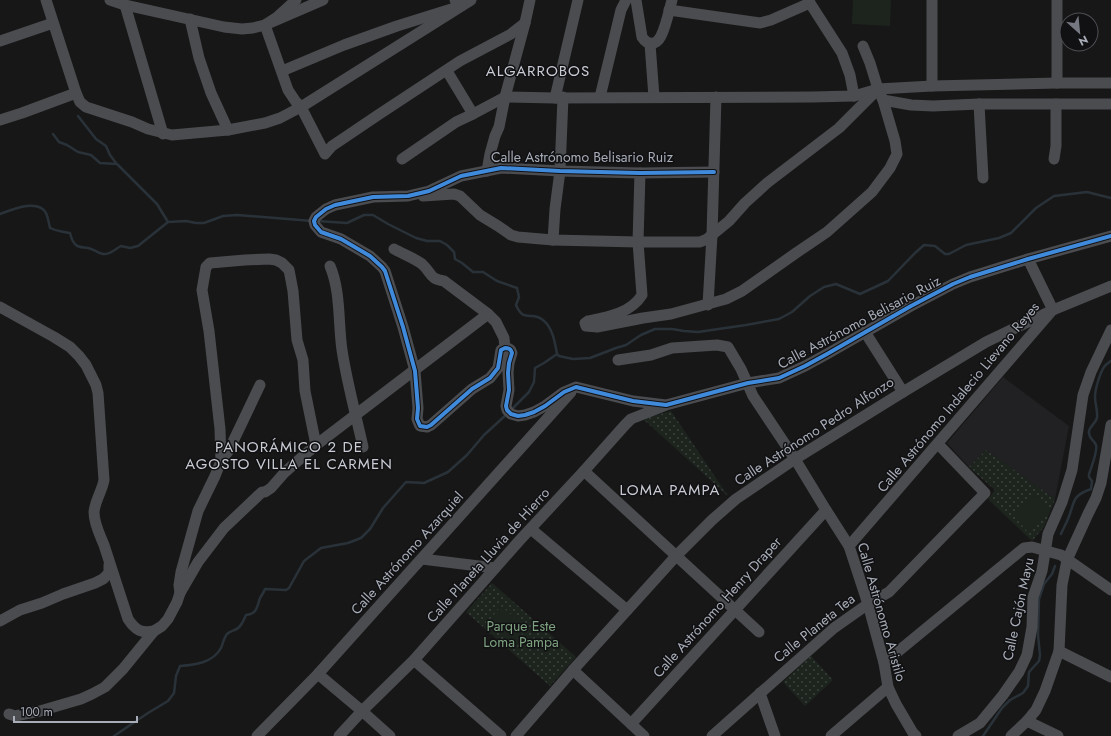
<svg xmlns="http://www.w3.org/2000/svg" width="1111" height="736" viewBox="0 0 1111 736" font-family="Jost,sans-serif">
  <style>
    .built { fill: #212123 }
    .grass { fill: url(#grass-dots) }
    .pitch { fill: #1d241e }
    .lines { fill: none; stroke-linecap: round; stroke-linejoin: round }
    .stream { stroke: #2a3239; stroke-width: 2.5 }
    .minor { stroke: #4b4c50; stroke-width: 11 }
    .cycleway-casing { stroke: #111113; stroke-width: 6 }
    .cycleway { stroke: #408adc; stroke-width: 4 }
    .labels { text-anchor: middle; stroke-width: 3; stroke-linejoin: round; paint-order: stroke }
    .street-label { font-size: 14px; fill: #a8adb8; stroke: #111113 }
    .park-label { font-size: 14px; fill: #7fa381; stroke: #111113 }
    .neighbourhood-label { font-size: 15px; letter-spacing: 1px; fill: #c9ccd4; stroke: #111113 }
  </style>
  <defs>
    <pattern id="grass-dots" width="8" height="8" patternUnits="userSpaceOnUse"><rect width="8" height="8" fill="#1d241e"/><path d="M2 2h.1M6 6h.1" fill="none" stroke="#3b413d" stroke-width="1.8" stroke-linecap="round"/></pattern>
  </defs>
  <rect width="100%" height="100%" fill="#171717"/>
  <path class="built" d="M1003 377 1069 426 1055 499 986 450 969 467 947 443Z"/>
  <g class="grass">
    <path d="M671 411 728 496 643 419Z"/>
    <path d="M986 450 1055 499 1044 527 1032 541 988 499 995 490 969 467Z"/>
    <path d="M492 583 576 657 550 686 466 612Z"/>
    <path d="M811 656 833 680 805 706 783 682Z"/>
  </g>
  <g class="pitch">
    <path d="M853 0H891L890 26 852 24Z"/>
    <path d="M1035 495 1050 511 1027 531 1013 515Z"/>
    <path d="M501 606 527 628 513 645 487 623Z"/>
  </g>
  <g class="lines">
    <g class="stream">
      <path d="M78 116 96 139 106 146 110 155 116 163"/>
      <path d="M53 134 59 142 67 145 78 152 91 155 100 163 117 164 157 204 168 222"/>
      <path d="M0 214C11 210 38 198 46 213 48 217 49 224 50 228 58 232 62 231 70 233 71 237 72 242 76 245 79 248 84 247 88 248 95 249 101 257 109 253 113 252 117 248 121 246L130 248 138 246 168 222 186 221 196 223H204L223 216 237 215 312 221"/>
      <path d="M317 221 347 223 364 215H373L388 224 416 238 427 241H440L447 245 454 252 455 259 462 263 473 272H483L497 281 517 288 519 297 516 305C524 324 532 310 543 320 553 328 555 343 557 354"/>
      <path d="M511 410 529 392 534 382 535 368 544 363 557 354 559 356 573 359 590 358 616 348 626 345 641 335 655 329H672L684 331 698 332 746 325 779 319 792 312 810 296 824 287 836 284 860 294 888 281 915 253 924 245 935 246 945 254H949L966 245 999 238 1011 233 1036 208 1054 196 1087 192 1111 198"/>
      <path d="M1061 534C1063 529 1066 524 1068 519 1075 502 1071 496 1091 489L1092 481 1089 477V474C1091 468 1098 451 1096 445 1094 439 1088 439 1089 431 1090 426 1095 424 1097 418 1098 411 1095 404 1095 397 1095 389 1100 373 1104 367 1106 364 1108 363 1111 361"/>
      <path d="M114 736 148 713 168 701 174 693 176 676 180 666C194 665 213 663 221 648 223 643 224 638 227 634 231 630 237 631 240 626 243 623 244 619 246 615 257 614 257 607 260 598 262 595 264 592 265 589L286 590 289 588 304 561 321 548 348 543 361 538 370 529 383 508 406 482 424 483 448 472 467 455 484 435 507 414"/>
      <path d="M983 736 1002 708 1010 700 1023 693 1028 686 1029 672 1039 661 1040 655 1038 635 1039 599 1044 584 1052 574 1055 566"/>
    </g>
    <g class="minor">
      <path d="M46 0 76 93 80 102 86 107 132 122 148 129 172 135 228 130 265 123 280 118 301 107 471 0"/>
      <path d="M110 0 125 5 224 27 242 29 253 28 265 25 323 0"/>
      <path d="M296 0 276 18 265 25 288 90 296 102 301 107 325 154 332 146 341 140 378 115 460 61 511 34 525 23"/>
      <path d="M636 0 642 37C647 45 656 46 661 36 666 26 669 11 672 0"/>
      <path d="M808 0 842 53 850 75 854 96"/>
      <path d="M932 0V86"/>
      <path d="M125 5 163 134"/>
      <path d="M669 10 760 23 771 20 810 3"/>
      <path d="M190 19 199 58 211 93 228 130"/>
      <path d="M0 41 53 23"/>
      <path d="M650 44 654 97"/>
      <path d="M282 71 344 45 397 26 461 6 455 0"/>
      <path d="M447 71 473 114"/>
      <path d="M1057 83V0"/>
      <path d="M600 97 621 10 626 0"/>
      <path d="M555 98 578 0"/>
      <path d="M883 100 911 105 933 106 979 104H1111"/>
      <path d="M979 104 983 178"/>
      <path d="M0 120 22 113 76 93"/>
      <path d="M402 159 456 122 473 114 505 97 555 98 812 97 854 96 878 89 932 86 1057 83H1111"/>
      <path d="M1054 159 1056 146V104"/>
      <path d="M487 171 490 154 495 136 499 127 505 97 525 23 530 0"/>
      <path d="M714 172 640 173 560 171 501 168 461 176 429 191 408 196 373 197 335 205 326 209 316 217 314 221 315 225 321 232 341 239 370 256 382 267 385 271 403 327 415 371 418 408 417 419 420 426 427 427 431 425 472 389 490 378 498 368 501 350 505 348C509 348 511 349 512 353L509 363 508 373 509 390 506 406 507 410 511 414 518 416 525 415 534 412 545 406 564 392 576 387 633 401 666 405 748 383 779 378 805 366 827 354 911 306 953 284 970 277 1028 259 1111 236"/>
      <path d="M640 173 638 242 642 295C631 313 608 317 588 321L585 323 586 326 597 327 643 318 671 314 726 299 742 291 796 253 827 232 872 192 890 168 897 154 895 141 883 100 878 89 870 63 863 46"/>
      <path d="M423 196 454 194 460 196 480 215 498 226 511 235 518 237 553 240 638 242H700L707 239 729 221 745 203 767 183 839 128 876 91"/>
      <path d="M553 240 555 209 560 171 563 97"/>
      <path d="M394 249C403 254 414 258 422 264 432 273 429 279 444 281L488 314 496 322 504 338 505 348"/>
      <path d="M1028 259 1053 310"/>
      <path d="M330 266C341 292 338 323 342 350 347 383 356 415 363 447"/>
      <path d="M708 305 712 235 716 97"/>
      <path d="M0 307 54 337 70 347 79 356 86 365 96 385 98 393 104 480C102 491 95 501 94 512 94 524 100 535 104 545 112 570 120 595 128 619 136 631 141 633 154 631"/>
      <path d="M865 332 903 392"/>
      <path d="M618 360 651 355 672 348 717 345 728 347 741 369 753 396 795 459 826 510 849 546 868 604 884 663 888 687 896 704 913 733 916 736"/>
      <path d="M221 461 220 429 209 331 202 290 206 267 210 263 245 260 269 259 276 260 282 263 289 270 290 275 293 291 297 340 303 360 305 391 316 445"/>
      <path d="M584 471 759 632"/>
      <path d="M531 529 627 610"/>
      <path d="M849 546 1050 313"/>
      <path d="M422 559 495 568"/>
      <path d="M180 593 198 562 224 528 262 492H265L271 488 285 472 316 445 488 314"/>
      <path d="M0 621 20 610 42 603 63 594 95 583 103 579 109 573V565"/>
      <path d="M1059 651 1111 677"/>
      <path d="M414 660 501 736"/>
      <path d="M884 663 1024 548 1032 547 1061 555 1111 590"/>
      <path d="M573 670 644 736"/>
      <path d="M318 674 362 711 390 736"/>
      <path d="M760 693 775 736"/>
      <path d="M9 714 15 716 40 711 81 699 92 694 105 687 123 669 154 631 162 626 168 619 177 602 180 593 179 585 181 572 198 511 215 476 221 461 229 450 260 385"/>
      <path d="M1027 721 1058 736"/>
      <path d="M631 724 826 510"/>
      <path d="M257 736 318 674 571 392"/>
      <path d="M339 736 362 711 414 660 519 541 584 471 625 425 631 419 664 406"/>
      <path d="M516 736 573 670 677 555 712 520 736 499 795 459 903 392 986 342 1053 310 1111 286"/>
      <path d="M712 736 834 628 868 604 889 592 985 493 938 444"/>
      <path d="M831 736 888 687"/>
      <path d="M958 736 980 723 1003 695 1019 672 1027 655 1032 627 1033 597 1042 571 1048 534 1062 502 1072 470 1083 395 1091 372 1111 330"/>
      <path d="M1011 736 1027 721 1036 710 1045 691 1059 651 1062 585 1067 560 1088 514 1096 498 1101 483 1111 425"/>
    </g>
    <g class="cycleway-casing">
      <path id="cycleway" d="M714 172 640 173 560 171 501 168 461 176 429 191 408 196 373 197 335 205 326 209 316 217 314 221 315 225 321 232 341 239 370 256 382 267 385 271 403 327 415 371 418 408 417 419 420 426 427 427 431 425 472 389 490 378 498 368 501 350 505 348C509 348 511 349 512 353L509 363 508 373 509 390 506 406 507 410 511 414 518 416 525 415 534 412 545 406 564 392 576 387 633 401 666 405 748 383 779 378 805 366 827 354 911 306 953 284 970 277 1028 259 1111 236"/>
    </g>
    <use href="#cycleway" class="cycleway"/>
  </g>
  <g class="labels">
    <g class="street-label">
      <text x="582" y="162">Calle Astrónomo Belisario Ruiz</text>
      <text transform="translate(859 322) rotate(-28)" y="5">Calle Astrónomo Belisario Ruiz</text>
      <text transform="translate(958 397) rotate(-50)" y="5">Calle Astrónomo Indalecio Lievano Reyes</text>
      <text transform="translate(814 431) rotate(-33)" y="5">Calle Astrónomo Pedro Alfonzo</text>
      <text transform="translate(407 553) rotate(-48)" y="5">Calle Astrónomo Azarquiel</text>
      <text transform="translate(488 555) rotate(-48)" y="5">Calle Planeta Lluvia de Hierro</text>
      <text transform="translate(717 607) rotate(-48)" y="5">Calle Astrónomo Henry Draper</text>
      <text transform="translate(1018 609) rotate(-78)" y="5">Calle Cajón Mayu</text>
      <text transform="translate(882 612) rotate(74)" y="5">Calle Astrónomo Aristilo</text>
      <text transform="translate(814 628) rotate(-39)" y="5">Calle Planeta Tea</text>
    </g>
    <g class="park-label">
      <text x="521" y="631">Parque Este<tspan x="521" dy="16">Loma Pampa</tspan></text>
    </g>
    <g class="neighbourhood-label">
      <text x="538" y="76">ALGARROBOS</text>
      <text x="289" y="452">PANORÁMICO 2 DE<tspan x="289" dy="17">AGOSTO VILLA EL CARMEN</tspan></text>
      <text x="670" y="495">LOMA PAMPA</text>
    </g>
  </g>
  <g transform="translate(1079 32) rotate(153)"><circle r="19" fill="#111113" stroke="#4d4f55"/>
  <path d="M0-3L7 15L0 10L-7 15Z" fill="#757880"/>
  <text y="-6" font-size="11" font-weight="bold" text-anchor="middle" fill="#a8adb8">N</text>
  </g>
  <path d="M14 716v6h123v-6" fill="none" stroke="#a8adb8" stroke-width="2"/>
  <text x="20" y="716" font-size="12" fill="#a8adb8" stroke="#111113" stroke-width="3" paint-order="stroke">100 m</text>
</svg>
